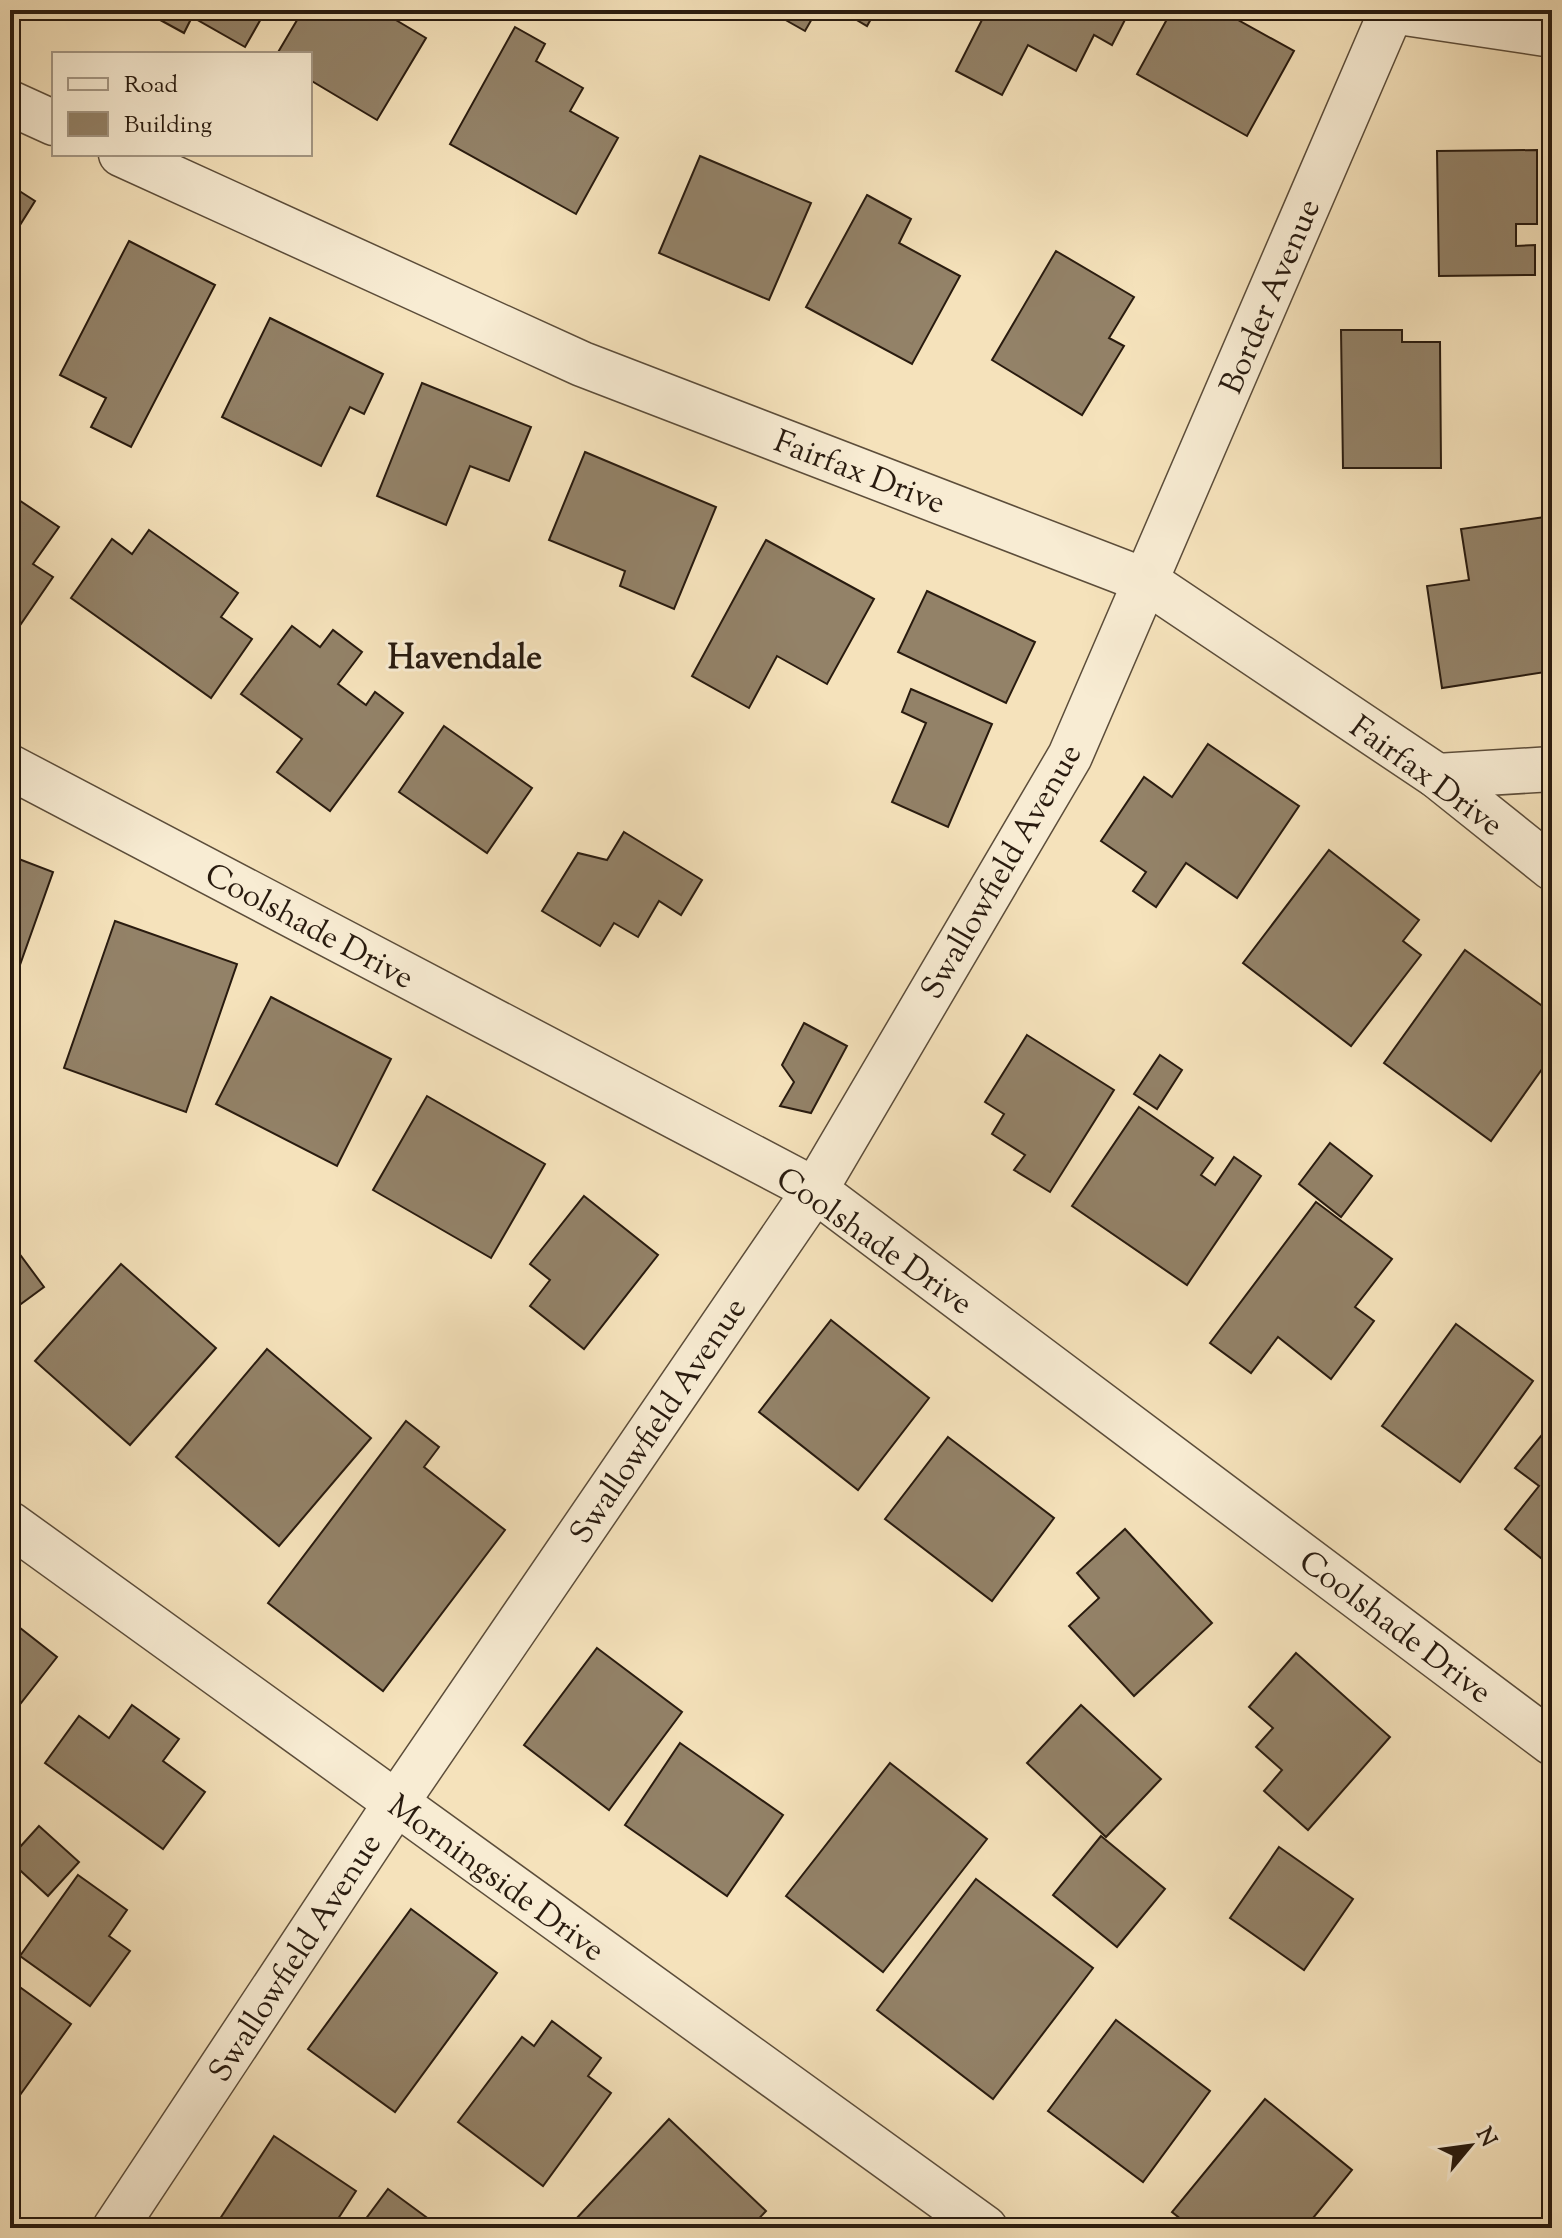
<svg xmlns="http://www.w3.org/2000/svg" width="1562" height="2238" viewBox="0 0 1562 2238" font-family="'Sorts Mill Goudy',serif">
  <style>
    .building { fill: #938268; stroke: #291b0f; stroke-width: 2 }
    .lines { fill: none; stroke-linecap: round; stroke-linejoin: round }
    .minor-casing { stroke: #5c4d3a; stroke-width: 47 }
    .minor { stroke: #f8ecd3; stroke-width: 44 }
    .labels { text-anchor: middle; stroke-width: 6; stroke-linejoin: round; paint-order: stroke }
    .street-label { font-size: 32px; fill: #291b0f; stroke: #f8ecd3 }
    .neighbourhood-label { font-size: 34px; font-weight: bold; fill: #291b0f; stroke: #f8ecd3 }
  </style>
  <rect width="100%" height="100%" fill="#f5e2bb"/>
  <filter id="stains"><feTurbulence type="fractalNoise" baseFrequency=".0025" numOctaves="4"/><feColorMatrix values="0 0 0 0 .2 0 0 0 0 .09 0 0 0 0 .02 0 0 0 .5 -.17"/></filter>
  <radialGradient id="worn" r=".72"><stop offset=".6" stop-color="#630" stop-opacity="0"/><stop offset="1" stop-color="#630" stop-opacity=".3"/></radialGradient>
  <g class="building">
    <path d="M142 10H266L245 47 192 17 184 33Z"/>
    <path d="M303 10H379L426 38 377 120 310 80V54H277Z"/>
    <path d="M768 10H817L805 31Z"/>
    <path d="M840 10H876L867 26Z"/>
    <path d="M987 10H1130L1112 45 1094 35 1076 71 1028 45 1002 95 956 71Z"/>
    <path d="M1172 10H1220L1294 51 1247 136 1137 74Z"/>
    <path d="M515 27 545 44 536 61 583 88 570 111 618 138 576 214 450 144Z"/>
    <path d="M1537 150V224H1516V246L1535 245V275L1439 276 1437 151Z"/>
    <path d="M700 156 811 203 769 300 659 253Z"/>
    <path d="M10 185 35 201 10 241Z"/>
    <path d="M867 195 911 219 899 243 960 276 912 364 806 307Z"/>
    <path d="M129 241 215 285 131 447 91 427 106 398 60 375Z"/>
    <path d="M1056 251 1134 297 1109 338 1124 346 1082 415 992 360Z"/>
    <path d="M270 318 383 374 364 414 350 407 321 466 222 417Z"/>
    <path d="M1341 330H1402V342H1440L1441 468H1343Z"/>
    <path d="M422 383 531 427 509 481 470 466 446 525 377 496Z"/>
    <path d="M585 452 716 507 674 609 620 586 625 571 549 540Z"/>
    <path d="M10 494 59 527 33 564 53 577 10 640Z"/>
    <path d="M1552 516V671L1442 688 1427 586 1469 580 1461 529Z"/>
    <path d="M149 530 238 593 221 617 252 639 211 698 71 598 112 539 132 554Z"/>
    <path d="M766 540 874 599 827 684 777 656 749 708 692 676Z"/>
    <path d="M927 591 1035 642 1006 703 898 652Z"/>
    <path d="M292 626 320 647 333 630 362 652 338 684 366 705 375 692 403 713 330 811 277 772 302 739 241 694Z"/>
    <path d="M911 689 992 724 948 827 892 802 926 723 902 712Z"/>
    <path d="M444 726 532 788 487 853 399 792Z"/>
    <path d="M1208 744 1299 806 1237 898 1186 863 1156 907 1133 891 1146 872 1101 841 1144 777 1172 797Z"/>
    <path d="M624 832 702 880 681 915 659 901 638 937 614 923 600 946 542 911 578 853 607 860Z"/>
    <path d="M1329 850 1419 920 1403 941 1421 955 1351 1046 1243 963Z"/>
    <path d="M11 856 53 872 10 993V858Z"/>
    <path d="M115 921 237 964 186 1112 64 1068Z"/>
    <path d="M1465 950 1552 1013V1055L1491 1141 1384 1063Z"/>
    <path d="M271 997 391 1059 337 1166 216 1104Z"/>
    <path d="M804 1023 847 1046 811 1113 780 1106 794 1082 782 1065Z"/>
    <path d="M1027 1035 1114 1090 1050 1192 1014 1170 1025 1155 992 1134 1004 1114 985 1102Z"/>
    <path d="M1160 1055 1182 1070 1157 1109 1134 1094Z"/>
    <path d="M427 1096 545 1164 491 1258 373 1190Z"/>
    <path d="M1139 1107 1213 1158 1201 1175 1215 1185 1234 1157 1261 1176 1187 1285 1072 1206Z"/>
    <path d="M1330 1143 1372 1176 1341 1217 1299 1184Z"/>
    <path d="M10 1184 18 1195 10 1201Z"/>
    <path d="M584 1196 658 1255 584 1349 530 1306 550 1280 530 1264Z"/>
    <path d="M1316 1202 1392 1259 1355 1307 1374 1321 1331 1379 1278 1337 1251 1373 1210 1343Z"/>
    <path d="M10 1241 44 1287 10 1312Z"/>
    <path d="M121 1264 216 1348 130 1445 35 1361Z"/>
    <path d="M831 1320 929 1398 858 1490 759 1412Z"/>
    <path d="M1456 1324 1533 1381 1460 1482 1382 1426Z"/>
    <path d="M267 1349 371 1438 279 1546 176 1457Z"/>
    <path d="M406 1421 439 1447 424 1467 505 1530 383 1691 268 1603Z"/>
    <path d="M1545 1431 1552 1436V1567L1505 1529 1539 1486 1515 1468Z"/>
    <path d="M948 1437 1054 1518 992 1601 885 1519Z"/>
    <path d="M1125 1529 1212 1623 1134 1696 1069 1626 1099 1598 1077 1573Z"/>
    <path d="M10 1620 57 1657 10 1717Z"/>
    <path d="M597 1648 682 1712 609 1810 524 1745Z"/>
    <path d="M1296 1653 1390 1737 1308 1830 1264 1791 1282 1770 1256 1747 1273 1728 1249 1707Z"/>
    <path d="M132 1705 179 1739 163 1761 205 1792 163 1849 45 1763 79 1716 109 1738Z"/>
    <path d="M1081 1705 1161 1779 1106 1837 1027 1763Z"/>
    <path d="M680 1743 783 1815 727 1896 625 1825Z"/>
    <path d="M890 1763 987 1839 883 1972 786 1896Z"/>
    <path d="M39 1826 79 1862 48 1896 10 1861V1858Z"/>
    <path d="M1101 1836 1165 1889 1117 1947 1053 1895Z"/>
    <path d="M1279 1847 1353 1899 1304 1970 1230 1918Z"/>
    <path d="M78 1875 127 1910 109 1936 130 1951 90 2006 20 1956Z"/>
    <path d="M976 1879 1093 1968 993 2099 877 2010Z"/>
    <path d="M411 1909 497 1973 395 2112 308 2049Z"/>
    <path d="M10 1980 71 2024 10 2109Z"/>
    <path d="M1116 2020 1210 2091 1143 2182 1048 2111Z"/>
    <path d="M552 2021 601 2058 588 2076 611 2093 543 2186 458 2122 522 2037 534 2046Z"/>
    <path d="M1265 2099 1352 2170 1305 2228H1192L1172 2212Z"/>
    <path d="M669 2119 766 2211 750 2228H583L575 2220Z"/>
    <path d="M274 2136 356 2191 332 2228H214Z"/>
    <path d="M388 2189 441 2228H359Z"/>
  </g>
  <g class="lines">
    <g class="minor-casing">
      <g id="minor">
        <path d="M1385 10 1552 35"/>
        <path d="M10 103 54 123"/>
        <path d="M121 154 582 364 1146 581 1437 776 1552 868"/>
        <path d="M10 767 815 1190 1552 1743"/>
        <path d="M1437 776 1552 769"/>
        <path d="M10 1524 985 2228"/>
        <path d="M115 2228 396 1803 815 1190 1070 756 1392 10"/>
      </g>
    </g>
    <use href="#minor" class="minor"/>
  </g>
  <g class="labels">
    <g class="street-label">
      <text transform="translate(1269 296) rotate(-67)" y="11">Border Avenue</text>
      <text transform="translate(860 471) rotate(21)" y="11">Fairfax Drive</text>
      <text transform="translate(1427 775) rotate(36)" y="11">Fairfax Drive</text>
      <text transform="translate(1000 871) rotate(-60)" y="11">Swallowfield Avenue</text>
      <text transform="translate(310 925) rotate(28)" y="11">Coolshade Drive</text>
      <text transform="translate(875 1240) rotate(35)" y="11">Coolshade Drive</text>
      <text transform="translate(657 1420) rotate(-56)" y="11">Swallowfield Avenue</text>
      <text transform="translate(1396 1626) rotate(37)" y="11">Coolshade Drive</text>
      <text transform="translate(497 1877) rotate(36)" y="11">Morningside Drive</text>
      <text transform="translate(294 1957) rotate(-57)" y="11">Swallowfield Avenue</text>
    </g>
    <g class="neighbourhood-label">
      <text x="465" y="668">Havendale</text>
    </g>
  </g>
  <rect width="1562" height="2238" fill="none" stroke="#f5e2bb" stroke-width="40"/>
  <rect x="12" y="12" width="1538" height="2214" fill="none" stroke="#291b0f" stroke-width="4"/>
  <rect x="20" y="20" width="1522" height="2198" fill="none" stroke="#291b0f" stroke-width="2"/>
  <rect x="52" y="52" width="260" height="104" fill="#f8ecd3" stroke="#a59885" stroke-width="2"/>
  <rect x="68" y="78" width="40" height="12" fill="#f8ecd3" stroke="#a59885" stroke-width="2"/>
  <text x="124" y="92" font-size="24" fill="#291b0f">Road</text>
  <rect x="68" y="112" width="40" height="24" fill="#938268" stroke="#a59885" stroke-width="2"/>
  <text x="124" y="132" font-size="24" fill="#291b0f">Building</text>
  <g transform="translate(1470 2146) rotate(61)" stroke="#f8ecd3" stroke-width="6" paint-order="stroke">
  <path d="M0-6L14 30L0 20L-14 30Z" fill="#291b0f"/>
  <text y="-12" font-size="22" font-weight="bold" text-anchor="middle" fill="#291b0f">N</text>
  </g>
  <rect width="100%" height="100%" filter="url(#stains)"/>
  <rect width="100%" height="100%" fill="url(#worn)"/>
</svg>
